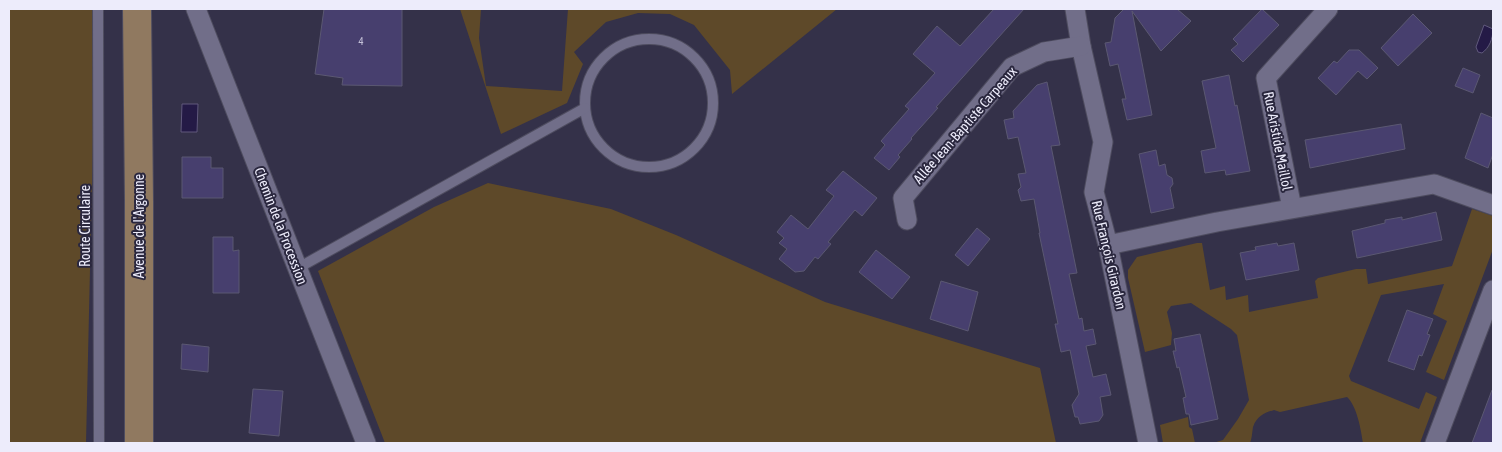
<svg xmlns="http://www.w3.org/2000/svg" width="1502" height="452" viewBox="0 0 1502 452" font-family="'Asap Condensed',sans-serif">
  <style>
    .green { fill: #5e4929 }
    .water { fill: #241a46; stroke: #60597c }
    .building { fill: #473f6e; stroke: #5b5872 }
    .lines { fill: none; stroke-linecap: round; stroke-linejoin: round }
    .service-casing { stroke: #4e4c5f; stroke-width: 12 }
    .minor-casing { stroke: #4e4c5f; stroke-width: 21 }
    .primary-casing { stroke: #4e4c5f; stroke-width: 30 }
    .service { stroke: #716e89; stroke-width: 10 }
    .minor { stroke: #716e89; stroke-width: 19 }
    .primary { stroke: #907960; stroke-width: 28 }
    .labels { text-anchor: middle; stroke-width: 4; stroke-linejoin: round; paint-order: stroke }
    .number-label { font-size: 11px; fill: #c4c1d8 }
    .street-label { font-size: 14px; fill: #edecfb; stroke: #2a273e }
  </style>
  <rect width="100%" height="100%" fill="#343149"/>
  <g class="green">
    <path d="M9 9H96L86 443H9Z"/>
    <path d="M460 9H481L479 38 486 86 562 91 568 9H837L732 94 730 70 694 25 670 14 638 13 606 22 574 52 583 64 567 103 501 134Z"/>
    <path d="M488 183 611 209 676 235 825 302 1040 368 1056 443H385L318 271 434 207Z"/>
    <path d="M1472 209 1493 216V249L1444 380 1426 372 1447 321 1433 314 1444 284 1381 295 1349 376 1351 381 1419 409 1426 392 1437 397 1420 443H1363C1361 430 1357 406 1347 397L1280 412 1274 410C1264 413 1257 416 1253 427 1252 433 1252 438 1250 443H1213L1223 440 1238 419 1249 400 1237 335 1231 329 1191 303 1171 306 1167 312 1172 333 1171 345 1145 352 1128 278V270L1137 257 1197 243H1202L1210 290 1225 286 1226 300 1248 295 1249 312 1318 298 1315 281 1318 278 1356 269H1366L1368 284 1452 266Z"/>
    <path d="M1188 417 1189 427 1192 429 1195 443H1163L1160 425Z"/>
  </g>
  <g class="water">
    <path d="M1484 25 1493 29C1493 39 1489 48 1482 53L1478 52 1476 47Z"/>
    <path d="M182 104H198L197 132H181Z"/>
  </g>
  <g class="building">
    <path d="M324 9H402V86L342 85 343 78 315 74Z"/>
    <path d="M994 9H1024L936 107 938 108 911 138 912 139 898 155 900 157 889 170 874 158 885 145 881 141 909 109 905 106 935 73 913 54 937 26 960 46Z"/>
    <path d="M1124 9H1177L1191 21 1161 51 1132 11 1152 115 1127 120 1122 99H1126L1118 64 1110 66 1105 43 1111 42 1115 18Z"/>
    <path d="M1262 9 1279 25 1243 62 1231 50 1238 44 1233 39Z"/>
    <path d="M1413 14 1432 33 1398 66 1381 48Z"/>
    <path d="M1349 50H1359L1378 68 1367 79 1358 71 1336 95 1318 78 1334 61 1337 63Z"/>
    <path d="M1463 68 1480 75 1473 93 1455 86Z"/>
    <path d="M1229 75 1235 106 1237 105 1250 171 1226 175 1225 170 1205 173 1201 151 1216 148 1202 81Z"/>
    <path d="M1047 82 1060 145 1051 146 1077 273 1069 274 1079 319 1082 318 1084 331 1093 329 1096 344 1086 346 1093 377 1106 374 1111 395 1100 397 1103 415 1099 421 1080 424 1078 417H1075L1072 405 1079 394 1070 350 1061 352 1055 324H1058L1039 233H1040L1034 199 1021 201 1018 190 1021 187 1018 174 1026 173 1018 137 1008 139 1004 120 1014 118 1013 111 1037 85Z"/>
    <path d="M1481 113 1493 118V154L1488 168 1465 158Z"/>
    <path d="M1401 124 1405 149 1310 168 1305 140Z"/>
    <path d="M1156 150 1159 166 1165 164 1167 175 1172 178 1173 184 1170 188 1174 208 1151 213 1139 154Z"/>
    <path d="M182 157H211V168H223V198H182Z"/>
    <path d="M843 171 877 198 862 216 855 210 828 242 831 244 818 259 815 257 804 271 795 272 779 259 787 249 779 243 784 238 777 232 791 215 808 229 834 196 826 190Z"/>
    <path d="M1436 212 1442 240 1357 258 1352 231 1385 223V220L1402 217V220Z"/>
    <path d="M977 228 990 239 968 266 955 255Z"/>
    <path d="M213 237H233V251L239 250V293H213Z"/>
    <path d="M1277 243 1278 246 1294 243 1299 270 1246 280 1240 253 1256 250 1255 247Z"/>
    <path d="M876 250 910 277 892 299 859 272Z"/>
    <path d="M941 281 978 292 968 331 930 319Z"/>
    <path d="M1407 310 1433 319 1427 334 1430 335 1422 356 1419 355 1414 370 1388 361Z"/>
    <path d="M1200 334 1218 419 1191 425 1189 414H1186L1183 398 1186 397 1179 367 1177 368 1173 351H1176L1174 339Z"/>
    <path d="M182 344 209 347 208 372 181 369Z"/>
    <path d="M253 389 283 391 279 436 249 433Z"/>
    <path d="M1492 390H1493V443H1472Z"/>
  </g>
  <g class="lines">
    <g class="service-casing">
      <g id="service">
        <path d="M98 9 99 443"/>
        <circle cx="649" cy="103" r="64"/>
        <path d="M298 268 585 108"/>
      </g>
    </g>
    <g class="minor-casing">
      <g id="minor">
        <path d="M196 9 366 443"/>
        <path d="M1075 9 1081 46 1103 142 1094 192 1108 245 1148 443"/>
        <path d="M1292 208 1266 78 1328 9"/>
        <path d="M907 220 903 198 1012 67 1044 52 1081 46"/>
        <path d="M1108 245 1217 222 1434 184 1493 205"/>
        <path d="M1435 443 1493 290"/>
      </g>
    </g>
    <g class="primary-casing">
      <path id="primary" d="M137 9 139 202V443"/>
    </g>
    <use href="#service" class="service"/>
    <use href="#minor" class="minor"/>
    <use href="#primary" class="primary"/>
  </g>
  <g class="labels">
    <g class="number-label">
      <text x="361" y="45">4</text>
    </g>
    <g class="street-label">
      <text transform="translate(965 125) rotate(-49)" y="5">Allée Jean-Baptiste Carpeaux</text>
      <text transform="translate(1278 141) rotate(79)" y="5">Rue Aristide Maillol</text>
      <text transform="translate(85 226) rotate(-90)" y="5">Route Circulaire</text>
      <text transform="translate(139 226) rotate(-90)" y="5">Avenue de l'Argonne</text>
      <text transform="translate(281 226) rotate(69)" y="5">Chemin de la Procession</text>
      <text transform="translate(1109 255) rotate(77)" y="5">Rue François Girardon</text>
    </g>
  </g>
  <rect width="1502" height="452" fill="none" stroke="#edecfb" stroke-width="20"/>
</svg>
